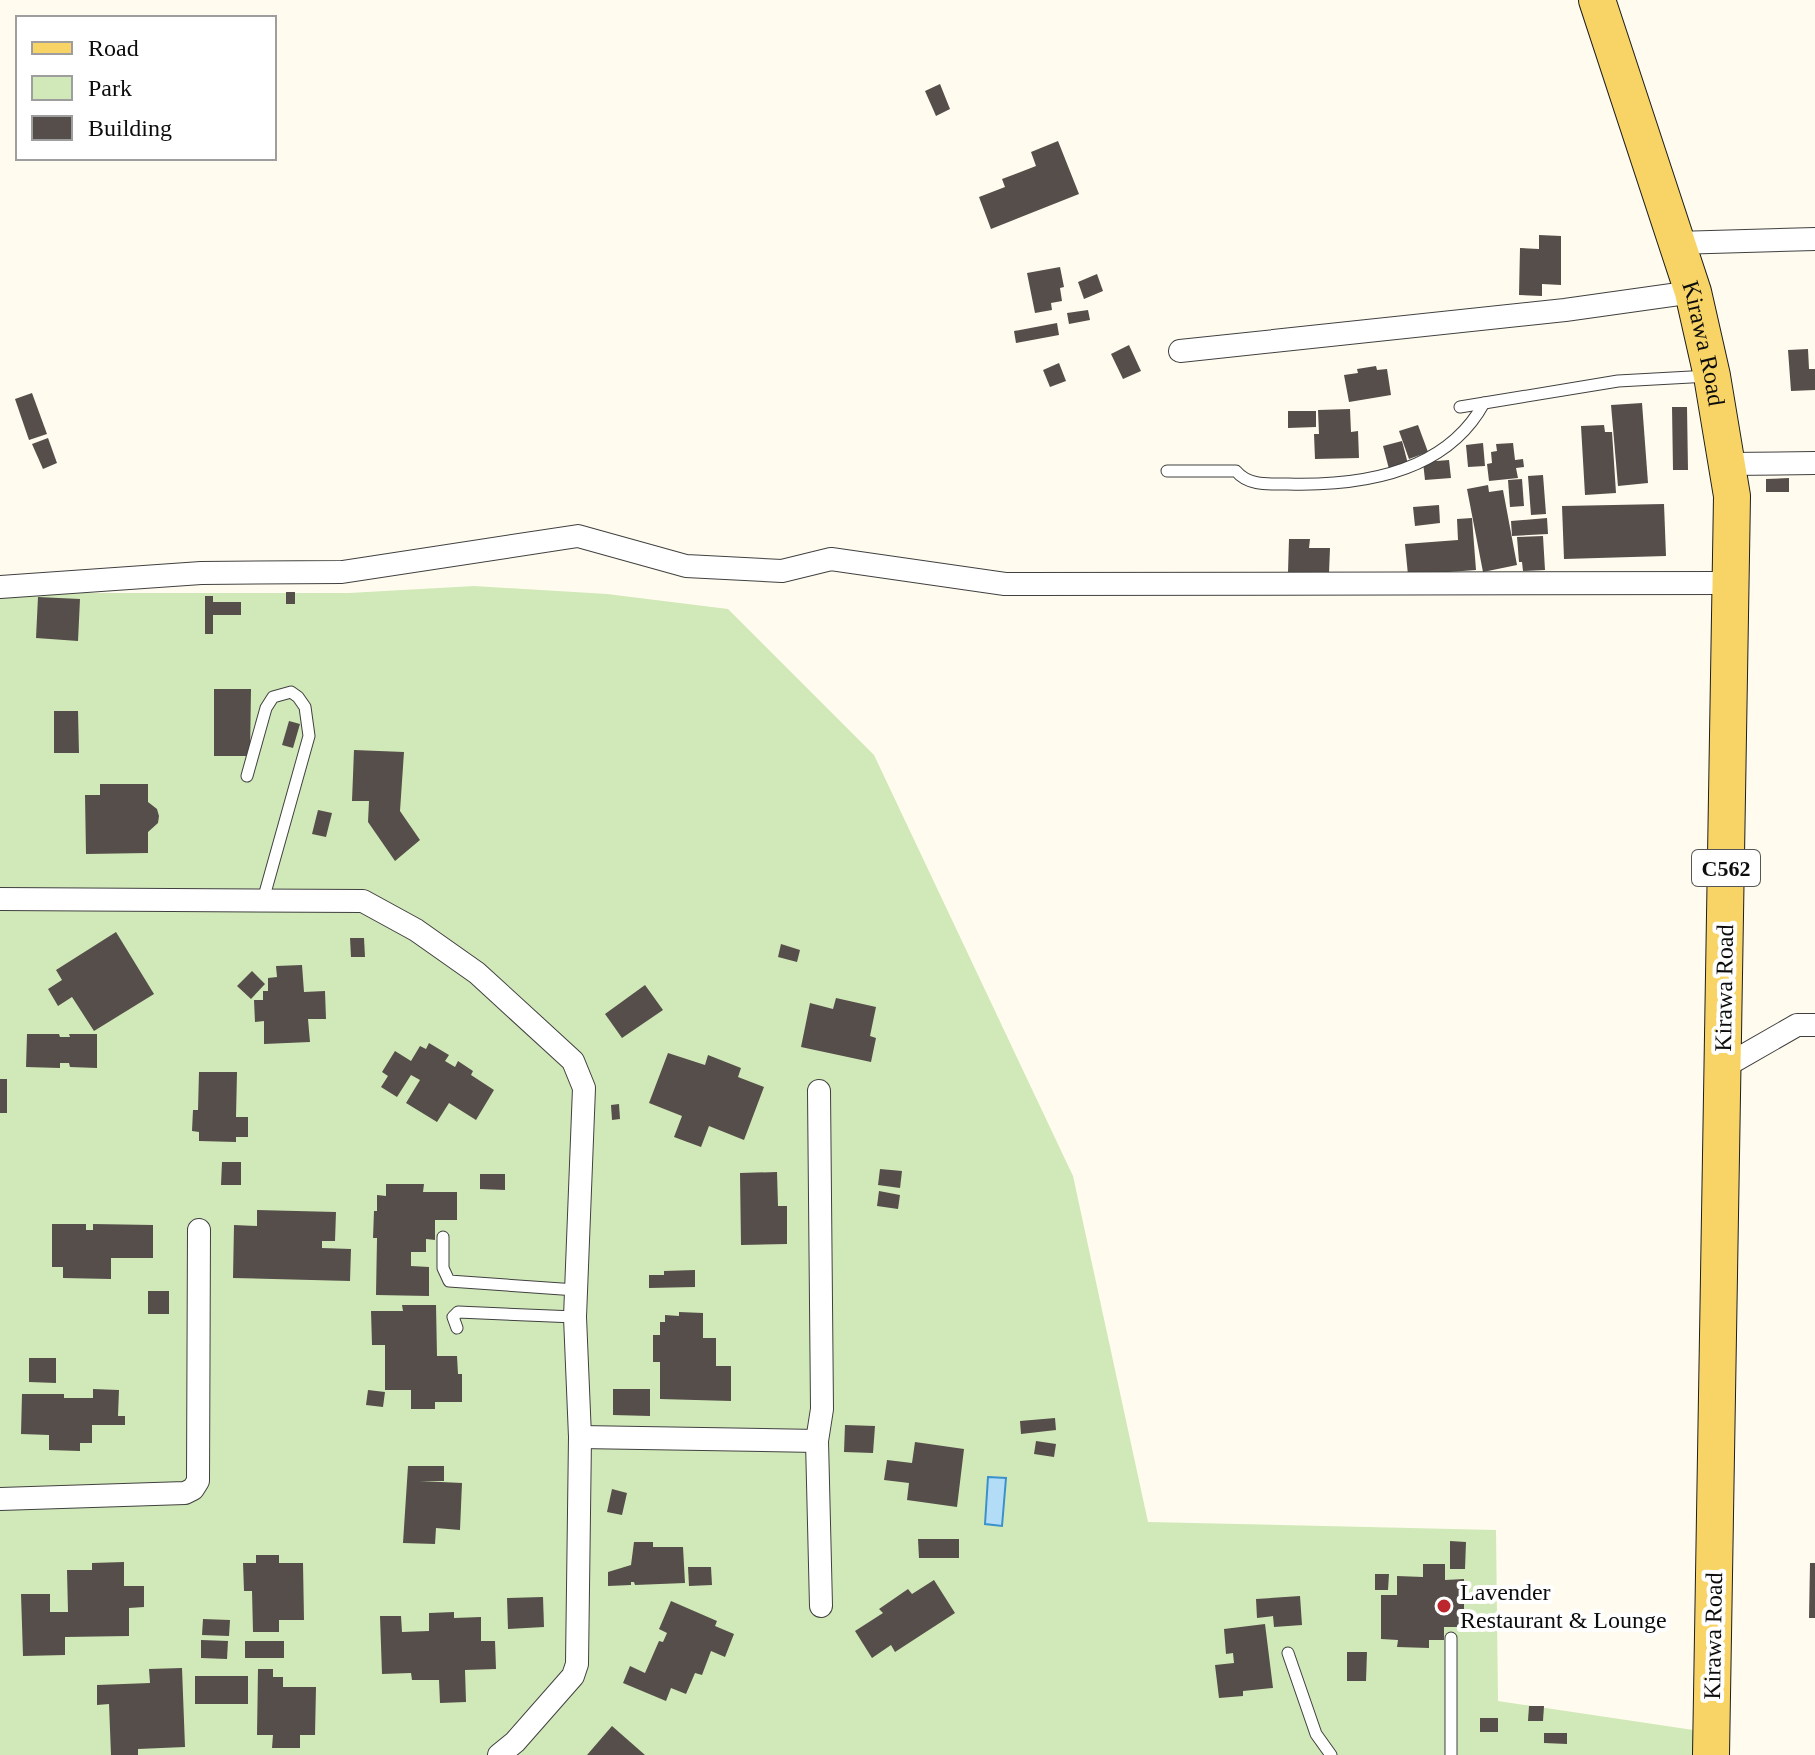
<svg xmlns="http://www.w3.org/2000/svg" width="1815" height="1755" viewBox="0 0 1815 1755" font-family="'Times New Roman',serif">
  <style>
    .green { fill: #d1e9b8 }
    .water { fill: #b3dcf6; stroke: #3a91cc; stroke-width: 2 }
    .building { fill: #564e4a }
    .lines { fill: none; stroke-linecap: round; stroke-linejoin: round }
    .service-casing { stroke: #404040; stroke-width: 13 }
    .minor-casing { stroke: #404040; stroke-width: 24 }
    .primary-casing { stroke: #1e1e1e; stroke-width: 38 }
    .service { stroke: #fff; stroke-width: 11 }
    .minor { stroke: #fff; stroke-width: 22 }
    .primary { stroke: #f7d465; stroke-width: 36 }
    .poi-dot { fill: #bc262d; stroke: #fff; stroke-width: 3 }
    .labels { text-anchor: middle; stroke-width: 8; stroke-linejoin: round; paint-order: stroke }
    .shield { fill: #fff; stroke: #565656; stroke-width: 2 }
    .shield-label { font-size: 22px; font-weight: bold; fill: #0d0d0d }
    .street-label { font-size: 24px; fill: #0d0d0d; stroke: #fff }
    .poi-label { font-size: 24px; fill: #0d0d0d; stroke: #fff; text-anchor: start }
  </style>
  <rect width="100%" height="100%" fill="#fffbee"/>
  <path class="green" d="M474 586 607 594 728 609 874 755 1073 1176 1148 1522 1496 1530 1498 1701 1700 1731V1755H0V593H349Z"/>
  <path class="water" d="M988 1477 1006 1478 1002 1526 985 1524Z"/>
  <g class="building">
    <path d="M940 84 950 109 936 116 925 91Z"/>
    <path d="M1058 141 1079 194 991 229 979 197 1005 187 1002 179 1036 166 1031 152Z"/>
    <path d="M1539 235 1561 236V285L1542 284V296L1519 295 1520 248 1539 249Z"/>
    <path d="M1060 267 1064 287 1060 288 1062 301 1051 303 1052 310 1035 313 1027 273Z"/>
    <path d="M1097 274 1103 291 1084 299 1078 282Z"/>
    <path d="M1088 310 1090 320 1069 324 1067 313Z"/>
    <path d="M1057 323 1059 335 1016 343 1014 331Z"/>
    <path d="M1129 345 1141 371 1123 379 1111 354Z"/>
    <path d="M1808 349 1809 369H1815V390L1791 391 1788 350Z"/>
    <path d="M1059 363 1066 381 1050 387 1043 370Z"/>
    <path d="M1376 366 1377 370 1387 369 1391 395 1349 402 1344 375 1358 373 1357 369Z"/>
    <path d="M32 393 47 434 29 440 15 399Z"/>
    <path d="M1642 403 1648 483 1618 486 1611 405Z"/>
    <path d="M1672 407H1687L1688 470H1673Z"/>
    <path d="M1350 409 1351 432 1358 431 1359 458 1315 459 1314 434H1319L1318 410Z"/>
    <path d="M1288 411H1316V427L1288 428Z"/>
    <path d="M1418 425 1428 452 1409 459 1399 431Z"/>
    <path d="M1604 425 1605 432H1612L1616 493 1585 495 1581 426Z"/>
    <path d="M48 438 57 463 43 469 32 444Z"/>
    <path d="M1402 441 1408 464 1389 469 1383 446Z"/>
    <path d="M1483 443 1485 466 1468 467 1466 445Z"/>
    <path d="M1513 443 1515 460 1523 459 1524 467 1516 468 1518 478 1489 481 1487 464 1492 463 1491 452 1497 451 1496 444Z"/>
    <path d="M1449 460 1451 478 1425 480 1423 462Z"/>
    <path d="M1543 475 1546 514 1531 515 1528 476Z"/>
    <path d="M1789 478V492H1766V479Z"/>
    <path d="M1522 479 1524 506 1510 507 1508 480Z"/>
    <path d="M1488 485 1489 492 1503 490 1517 565 1483 572 1467 489Z"/>
    <path d="M1664 504 1666 556 1564 559 1562 506Z"/>
    <path d="M1439 505 1440 523 1415 526 1413 507Z"/>
    <path d="M1472 518 1476 570 1408 575 1405 544 1458 540 1457 519Z"/>
    <path d="M1547 518 1548 534 1512 536 1511 521Z"/>
    <path d="M1543 536 1545 570 1523 571 1522 562H1519L1517 537Z"/>
    <path d="M1289 539H1310L1309 548H1330L1329 573 1288 572Z"/>
    <rect x="286" y="592" width="9" height="12"/>
    <path d="M205 596H213V602H241V615H213V634H205Z"/>
    <path d="M38 597 80 599 78 641 36 638Z"/>
    <path d="M214 689H251L250 756H214Z"/>
    <path d="M54 711H78L79 753H54Z"/>
    <path d="M289 721 300 724 293 748 282 745Z"/>
    <path d="M354 750 404 752 400 811 420 840 395 861 368 822 369 801H352Z"/>
    <path d="M100 784H148V802L157 809 159 816 158 823 148 832V853L86 854 85 795H100Z"/>
    <path d="M318 810 332 813 326 837 312 834Z"/>
    <path d="M116 932 154 994 94 1031 72 997 58 1006 48 989 62 980 56 970Z"/>
    <path d="M350 938H364L365 957H351Z"/>
    <path d="M781 944 800 950 797 962 778 957Z"/>
    <path d="M302 965 304 992 325 991 326 1019H308L310 1042 264 1044V1021L255 1022 254 1000H263V991H268V978L277 977 276 966Z"/>
    <path d="M252 971 265 984 251 999 237 986Z"/>
    <path d="M645 985 663 1010 622 1038 605 1014Z"/>
    <path d="M836 998 876 1007 870 1036 876 1038 871 1062 801 1047 810 1003 833 1009Z"/>
    <path d="M27 1034H59L60 1037H70L69 1034H97V1068L70 1067 69 1063H60V1068L26 1067Z"/>
    <path d="M429 1043 449 1055 445 1061 455 1067 458 1061 473 1071 471 1075 494 1090 476 1120 449 1103 437 1122 406 1103 420 1080 411 1075 397 1097 381 1087 388 1076 382 1072 395 1051 411 1061 420 1046 426 1049Z"/>
    <path d="M668 1053 705 1065 708 1055 741 1068 738 1077 764 1087 744 1140 709 1126 701 1147 674 1137 682 1116 649 1103Z"/>
    <path d="M199 1072H237L236 1117H248V1137H236V1142L199 1141V1132L192 1131 193 1110H198Z"/>
    <rect x="0" y="1079" width="7" height="34"/>
    <path d="M619 1104 620 1119 612 1120 611 1105Z"/>
    <path d="M222 1162H241V1185H221Z"/>
    <path d="M880 1169 902 1171 900 1188 878 1185Z"/>
    <path d="M777 1172 778 1206H787V1244L741 1245 740 1173Z"/>
    <path d="M480 1174H505V1190L480 1189Z"/>
    <path d="M386 1184H424L423 1192H457V1220H435V1240L426 1239V1252H411V1266L429 1267V1296L376 1295 377 1238H373L374 1211H377V1195L386 1196Z"/>
    <path d="M879 1191 900 1195 898 1209 877 1206Z"/>
    <path d="M257 1210 336 1212 335 1241H322V1248L351 1249 350 1281 233 1278 234 1225 257 1226Z"/>
    <path d="M52 1224H86V1230H93V1224L153 1225V1258H111V1279L63 1278V1267H52Z"/>
    <path d="M695 1270V1287L649 1288V1275H664V1271Z"/>
    <rect x="148" y="1291" width="21" height="23"/>
    <path d="M402 1305H436L437 1356H457L458 1374H462V1402H435V1409H411V1390H385V1345H372L371 1311H403Z"/>
    <path d="M679 1312 703 1313V1338H716V1366H731V1401L660 1399V1362H653V1335H660V1322H665V1315L679 1316Z"/>
    <path d="M29 1358H56V1383L29 1382Z"/>
    <path d="M93 1389 119 1390 118 1416H125V1425H92V1443H80V1451L49 1450V1435L21 1434 22 1394H64V1398H93Z"/>
    <path d="M613 1389H650V1416L613 1415Z"/>
    <path d="M368 1390 385 1392 383 1407 366 1405Z"/>
    <path d="M1055 1418 1056 1430 1021 1434 1020 1421Z"/>
    <path d="M845 1425 875 1426 873 1453 844 1452Z"/>
    <path d="M1036 1441 1056 1444 1054 1457 1034 1454Z"/>
    <path d="M915 1442 964 1449 957 1507 907 1500 909 1483 884 1480 887 1460 912 1463Z"/>
    <path d="M408 1466H444V1481H420L462 1483 460 1530 436 1528 435 1544 403 1543Z"/>
    <path d="M612 1489 627 1493 622 1515 607 1512Z"/>
    <path d="M918 1539H959V1558H919Z"/>
    <path d="M1450 1541 1466 1542 1465 1569H1450Z"/>
    <path d="M634 1542H653V1547H683L685 1583 635 1585 634 1582H631V1585L608 1586V1572L631 1565Z"/>
    <path d="M256 1555H279V1563H303L304 1620H279V1632H253L252 1591H244L243 1563H256Z"/>
    <path d="M124 1562V1586H144V1607L129 1608V1636L65 1637V1655L23 1656 21 1594H50V1612H68L67 1570H92V1563Z"/>
    <path d="M1810 1563H1815V1618H1809Z"/>
    <path d="M1423 1564H1445V1580L1464 1579V1627H1444V1640H1429V1648L1397 1647 1398 1640 1381 1639V1595H1397V1576L1423 1577Z"/>
    <path d="M688 1567H711L712 1585 689 1586Z"/>
    <path d="M1375 1574H1389L1388 1590H1375Z"/>
    <path d="M934 1580 955 1613 895 1652 891 1645 872 1658 855 1631 883 1613 879 1609 908 1589 912 1594Z"/>
    <path d="M1300 1596 1302 1625 1274 1627 1273 1616 1257 1618 1256 1599Z"/>
    <path d="M543 1597 544 1627 508 1629 507 1598Z"/>
    <path d="M671 1601 717 1621 715 1626 734 1634 725 1657 711 1651 702 1675 695 1673 686 1694 671 1688 666 1701 623 1683 630 1666 645 1673 659 1641 663 1642 667 1633 659 1629Z"/>
    <path d="M454 1612V1618L481 1617V1641H495L496 1669 465 1670 466 1702 440 1703 439 1680H412L411 1673 382 1674 380 1616H401L402 1632 429 1631V1613Z"/>
    <path d="M203 1619 230 1620 229 1636 202 1635Z"/>
    <path d="M1265 1624 1273 1688 1243 1691V1696L1219 1698 1215 1665 1234 1663 1233 1653 1226 1654 1224 1629Z"/>
    <path d="M201 1640 228 1641 227 1659 201 1658Z"/>
    <rect x="245" y="1641" width="39" height="17"/>
    <path d="M1347 1652H1367L1366 1681H1347Z"/>
    <path d="M182 1668 185 1747 138 1749V1755H111L109 1704 97 1705V1685L150 1683 149 1669Z"/>
    <path d="M258 1669H273V1677H283V1687H316L315 1735H300V1748H272L273 1735H257Z"/>
    <rect x="195" y="1676" width="53" height="28"/>
    <path d="M1529 1706H1544L1543 1721H1528Z"/>
    <rect x="1480" y="1718" width="18" height="14"/>
    <path d="M612 1726 645 1755H587Z"/>
    <path d="M1544 1733H1567V1744L1544 1743Z"/>
  </g>
  <g class="lines">
    <g class="service-casing">
      <g id="service">
        <path d="M1460 407 1618 381 1709 376"/>
        <path d="M1167 471H1236C1248 486 1269 484 1288 484 1362 486 1446 473 1484 403"/>
        <path d="M247 776 266 708 273 697 291 692 298 697 305 707 309 736 263 900"/>
        <path d="M443 1237V1268L449 1281 576 1290"/>
        <path d="M457 1328 453 1317 458 1312 575 1317"/>
        <path d="M1288 1653 1316 1734 1331 1755"/>
        <path d="M1451 1755V1638"/>
      </g>
    </g>
    <g class="minor-casing">
      <g id="minor">
        <path d="M1676 243 1815 239"/>
        <path d="M1180 351 1565 310 1693 292"/>
        <path d="M1728 464 1815 463"/>
        <path d="M0 587 201 573 342 572 578 536 686 566 782 571 831 559 1005 584 1731 583"/>
        <path d="M0 899 363 901 416 930 477 973 573 1061 584 1088 575 1317 580 1437 577 1664 573 1676 515 1742 499 1755"/>
        <path d="M1722 1068 1797 1025H1815"/>
        <path d="M580 1437 817 1441 822 1409 819 1091"/>
        <path d="M817 1441 821 1606"/>
        <path d="M0 1499 185 1493 193 1489 198 1481 199 1230"/>
      </g>
    </g>
    <g class="primary-casing">
      <g id="primary">
        <path id="s1" d="M1597 0 1693 292 1712 376 1732 496 1711 1755"/>
      </g>
    </g>
    <use href="#service" class="service"/>
    <use href="#minor" class="minor"/>
    <use href="#primary" class="primary"/>
  </g>
  <circle class="poi-dot" cx="1444" cy="1606" r="8"/>
  <g class="labels">
    <rect class="shield" x="1692" y="850" width="68" height="36" rx="6"/>
    <g class="shield-label">
      <text x="1726" y="876">C562</text>
    </g>
    <g class="street-label">
      <text dy="8" stroke="none"><textPath href="#s1" startOffset="360">Kirawa Road</textPath></text>
      <text transform="translate(1724 988) rotate(-89)" y="8">Kirawa Road</text>
      <text transform="translate(1713 1636) rotate(-89)" y="8">Kirawa Road</text>
    </g>
    <g class="poi-label">
      <text x="1460" y="1600">Lavender<tspan x="1460" dy="28">Restaurant &amp; Lounge</tspan></text>
    </g>
  </g>
  <rect x="16" y="16" width="260" height="144" fill="#ffffff" stroke="#9e9e9e" stroke-width="2"/>
  <rect x="32" y="42" width="40" height="12" fill="#f7d465" stroke="#9e9e9e" stroke-width="2"/>
  <text x="88" y="56" font-size="24" fill="#0d0d0d">Road</text>
  <rect x="32" y="76" width="40" height="24" fill="#d1e9b8" stroke="#9e9e9e" stroke-width="2"/>
  <text x="88" y="96" font-size="24" fill="#0d0d0d">Park</text>
  <rect x="32" y="116" width="40" height="24" fill="#564e4a" stroke="#9e9e9e" stroke-width="2"/>
  <text x="88" y="136" font-size="24" fill="#0d0d0d">Building</text>
</svg>
